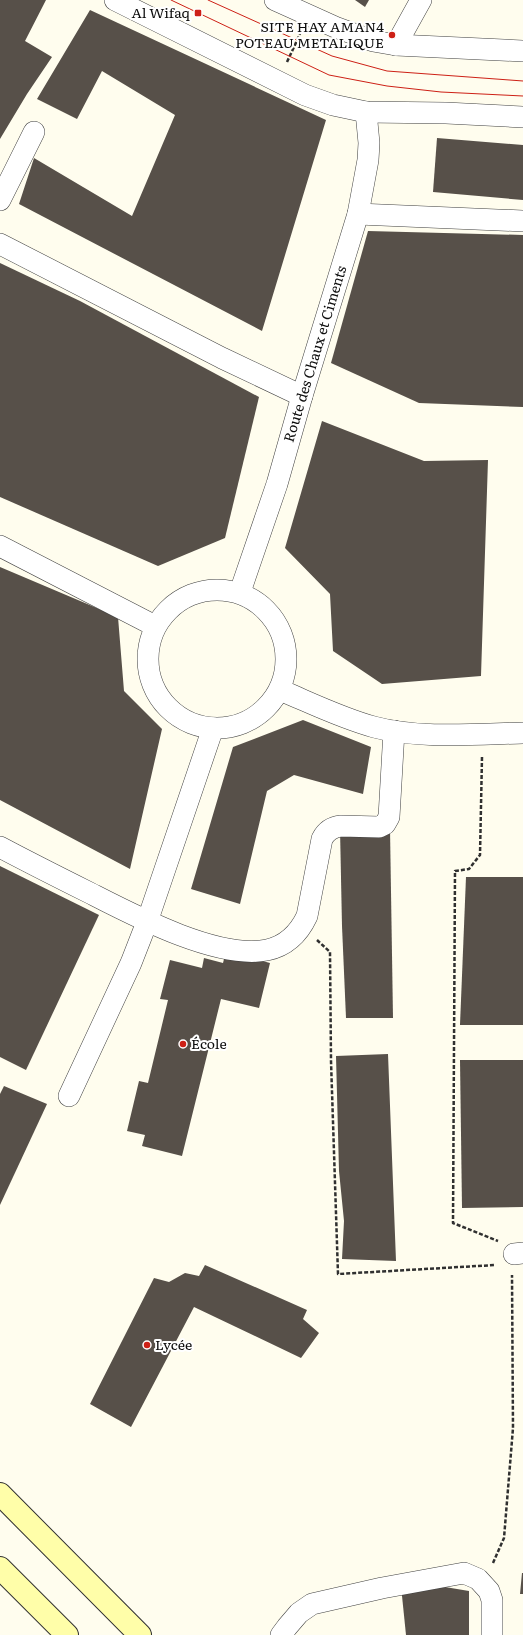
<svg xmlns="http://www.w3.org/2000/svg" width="523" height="1635" viewBox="0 0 523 1635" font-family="Literata,serif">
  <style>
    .building { fill: #575049 }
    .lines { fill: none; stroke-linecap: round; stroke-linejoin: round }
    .street-casing { stroke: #414141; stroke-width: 22 }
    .secondary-casing { stroke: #303030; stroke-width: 24 }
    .path { stroke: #303030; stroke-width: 2.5; stroke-dasharray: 4 2; stroke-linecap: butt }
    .street { stroke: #fff; stroke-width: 21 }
    .secondary { stroke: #fffea9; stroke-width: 22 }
    .tram { stroke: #cd2016; stroke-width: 1 }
    .poi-dot { fill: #cd2016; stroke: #fff; stroke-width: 1.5 }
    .labels { text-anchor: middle; stroke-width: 4; stroke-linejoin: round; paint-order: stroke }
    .poi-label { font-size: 14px; fill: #0e0e0e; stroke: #fff; text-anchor: end }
    .street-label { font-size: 14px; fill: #0e0e0e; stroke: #fff }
  </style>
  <rect width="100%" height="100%" fill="#fffdee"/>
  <g class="building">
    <path d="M0 0H46L25 41 52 57 27 94 0 139Z"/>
    <path d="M355 0H369L365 7Z"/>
    <path d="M90 10 326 120 262 331 19 204 34 158 132 216 175 115 102 71 77 119 37 99Z"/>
    <path d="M437 138 523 145V200L433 192Z"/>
    <path d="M368 231 523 235V407L419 403 331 363Z"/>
    <path d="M0 263 80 301 259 397 225 538 158 566 0 497Z"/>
    <path d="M322 421 424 461 488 460 481 676 382 684 333 651 330 594 285 548Z"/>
    <path d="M0 567 118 617 124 691 162 729 130 869 0 800Z"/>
    <path d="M303 720 371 747 363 794 294 775 267 791 240 904 191 889 233 747Z"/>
    <path d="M340 829H390L393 1018H346L342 926Z"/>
    <path d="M0 866 99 915 26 1070 0 1057Z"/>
    <path d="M466 877H523V1025H460Z"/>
    <path d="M226 951 270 963 259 1008 221 999 182 1156 142 1146 145 1135 127 1131 139 1081 148 1083 168 1000 160 999 170 960 202 968 204 958 223 963Z"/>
    <path d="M388 1054 396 1261 342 1259 344 1221 339 1171 336 1056Z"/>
    <path d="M460 1060H523V1207L462 1208Z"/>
    <path d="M4 1086 47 1104 0 1205V1094Z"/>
    <path d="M205 1265 307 1310 303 1319 319 1333 301 1358 194 1307 131 1427 90 1404 154 1278 169 1282 185 1273 199 1276Z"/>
    <path d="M522 1573H523V1594H520Z"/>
    <path d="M433 1585 469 1591V1635H406L401 1586Z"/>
  </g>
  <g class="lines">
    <g class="street-casing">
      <g id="street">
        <path d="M115 0 305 95 333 105 366 112 446 113 523 117"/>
        <path d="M275 0 335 27 373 41 396 45 523 51"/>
        <path d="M396 45 421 0"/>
        <path d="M0 200 34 132"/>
        <path d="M358 214 523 221"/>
        <path d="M0 244 222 358 302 396"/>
        <path d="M0 546 155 626"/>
        <circle cx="217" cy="659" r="69"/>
        <path d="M240 592 277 484 302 396 358 214 368 160 369 143 366 112"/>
        <path d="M280 690C311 703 341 718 374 727 418 739 477 734 523 733"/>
        <path d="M0 847C30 863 60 878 90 893 133 915 218 960 267 950 286 946 299 933 307 916L322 839C326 831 332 827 341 826L379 827 385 824 389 817 394 731"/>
        <path d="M69 1096 131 963 147 922 213 728"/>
        <path d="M514 1254 523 1253"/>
        <path d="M281 1635 287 1627 299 1613 312 1604 382 1588 464 1573 478 1579 489 1591 492 1600V1635"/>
      </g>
    </g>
    <g class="secondary-casing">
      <g id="secondary">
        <path d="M0 1494 140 1635"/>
        <path d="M0 1568 67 1635"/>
      </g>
    </g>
    <g class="path">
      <path d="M287 62 300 34"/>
      <path d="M482 757 480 855 469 869 455 871 453 1223 498 1241"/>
      <path d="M317 940 330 952 331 1061 338 1274 495 1265"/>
      <path d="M493 1563 504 1538 513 1428 512 1275"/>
    </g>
    <use href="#street" class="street"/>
    <use href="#secondary" class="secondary"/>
    <g class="tram">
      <path d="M171 0 329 75 387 86 441 92 523 96"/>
      <path d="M208 0 332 56 387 71 523 81"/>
    </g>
  </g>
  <g class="poi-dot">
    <rect x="194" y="9" width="8" height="8" rx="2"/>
    <circle cx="392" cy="35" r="4"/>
    <circle cx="183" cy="1044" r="4"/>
    <circle cx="147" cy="1345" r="4"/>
  </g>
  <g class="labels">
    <g class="poi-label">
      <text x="190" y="18">Al Wifaq</text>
      <text x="384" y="32">SITE HAY AMAN4<tspan x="384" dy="16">POTEAU METALIQUE</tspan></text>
      <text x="191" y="1049" text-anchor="start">École</text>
      <text x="155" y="1350" text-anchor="start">Lycée</text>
    </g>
    <g class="street-label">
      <text transform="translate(315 354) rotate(-73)" y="5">Route des Chaux et Ciments</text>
    </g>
  </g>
</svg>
